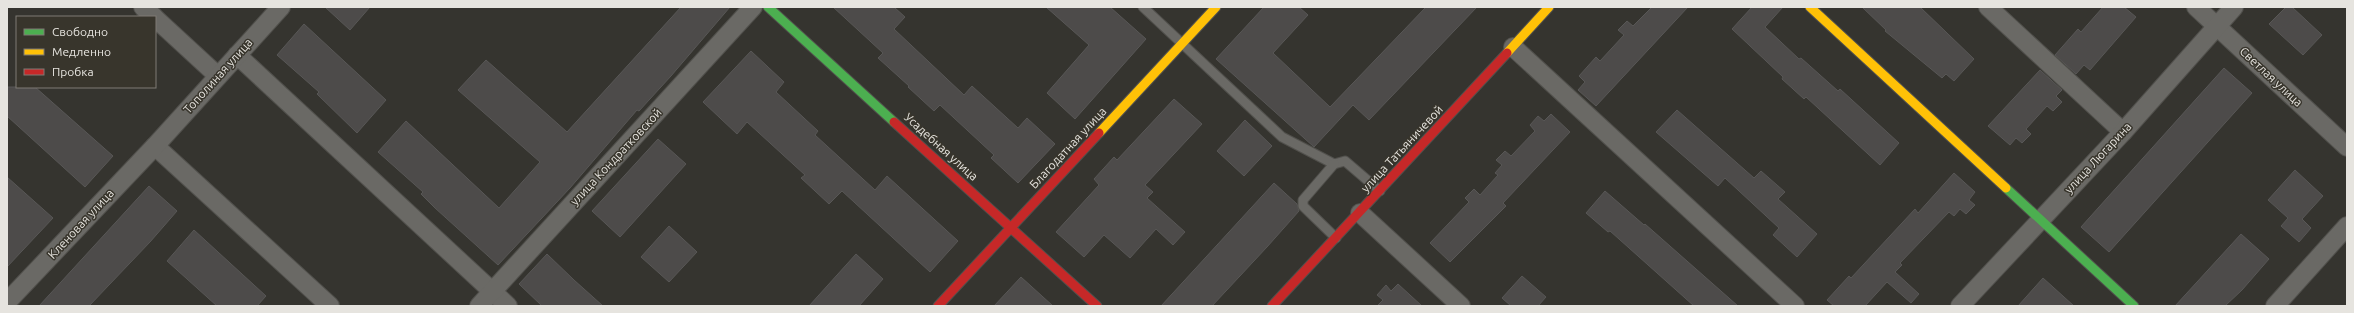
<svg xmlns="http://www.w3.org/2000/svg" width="2354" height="313" viewBox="0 0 2354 313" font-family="Ubuntu,sans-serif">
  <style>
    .building { fill: #4d4b4a; stroke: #585756 }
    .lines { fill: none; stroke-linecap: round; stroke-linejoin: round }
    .lane-casing { stroke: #51504c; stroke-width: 11 }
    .street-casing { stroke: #51504c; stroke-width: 20 }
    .fast-casing { stroke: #51504c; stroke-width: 11 }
    .slow-casing { stroke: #51504c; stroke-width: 11 }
    .jam-casing { stroke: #51504c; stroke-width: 11 }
    .lane { stroke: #6a6965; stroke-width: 9 }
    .street { stroke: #6a6965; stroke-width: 18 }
    .fast { stroke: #4caf50; stroke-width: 9 }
    .slow { stroke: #ffc107; stroke-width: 9 }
    .jam { stroke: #c62828; stroke-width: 9 }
    .labels { text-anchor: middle; stroke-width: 3; stroke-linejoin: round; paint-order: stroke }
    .street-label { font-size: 12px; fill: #e6e4df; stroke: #38352c }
  </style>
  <rect width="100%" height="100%" fill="#35342f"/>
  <g class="building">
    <path d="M325 7H370L350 30Z"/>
    <path d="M681 7H730L671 76 639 111 637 110 570 188 498 265 435 208 421 194 423 192 378 152 406 121 499 208 540 162 458 90 486 60 567 132Z"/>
    <path d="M833 7H894L905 17 894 29 964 95 972 86 1018 128 1027 118 1055 144 1018 183 991 158 994 155 940 105 934 111 908 87 909 86 878 58 883 53Z"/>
    <path d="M1046 7H1110L1146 39 1075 119 1047 93 1089 45Z"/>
    <path d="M1264 7H1299L1308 15 1273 53 1330 107 1426 7H1477L1369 120 1353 105 1314 147 1216 59Z"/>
    <path d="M1652 7H1688L1596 106 1578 90 1585 82 1579 76 1596 57 1600 61 1624 35 1618 30 1627 21 1633 26Z"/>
    <path d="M1752 7H1783L1765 27 1799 59 1801 58 1838 91 1840 89 1899 143 1880 165 1806 97 1804 99 1782 79 1783 77 1732 29Z"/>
    <path d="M1862 7H1920L1974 59 1954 81 1946 74 1942 78 1885 31 1886 30Z"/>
    <path d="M2103 7H2124L2136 17 2090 70 2084 65 2076 74 2055 55 2078 29 2081 32Z"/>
    <path d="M2286 7H2292L2322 35 2303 55 2269 24Z"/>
    <path d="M304 24 386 100 357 133 317 94 319 92 277 55Z"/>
    <path d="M751 51 784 82 776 92 818 131 815 135 875 190 887 176 958 241 930 272 842 191 829 204 801 178 805 175 747 122 737 134 703 102Z"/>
    <path d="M2224 68 2252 93 2109 252 2081 227Z"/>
    <path d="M2040 70 2062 90 2056 96 2062 102 2053 111 2047 106 2026 129 2031 134 2022 143 2016 138 2010 145 1988 126Z"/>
    <path d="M7 87H35L113 156 85 187 7 116Z"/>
    <path d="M1174 99 1202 124 1145 185 1153 192 1147 198 1185 232 1173 245 1156 229 1130 258 1104 235 1084 257 1056 232 1099 185 1094 179 1114 157 1117 160Z"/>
    <path d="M1677 110 1754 178 1761 171 1785 192 1778 199 1817 234 1797 257 1773 235 1779 228 1725 178 1718 186 1656 132Z"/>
    <path d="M1551 114 1570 132 1503 203 1506 206 1450 262 1430 243 1469 202 1465 198 1474 189 1480 195 1498 175 1495 173 1502 165 1496 160 1505 151 1511 156 1535 131 1530 125 1538 116 1544 121Z"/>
    <path d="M1245 120 1272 146 1244 176 1217 151Z"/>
    <path d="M658 139 686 164 620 237 592 211Z"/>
    <path d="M2295 170 2323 196 2302 219 2311 228 2299 242 2281 226 2288 218 2268 200Z"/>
    <path d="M1954 173 1975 192 1969 200 1975 205 1966 214 1960 209 1954 216 1949 212 1900 263 1902 265 1895 272 1919 294 1911 303 1887 282 1865 306H1834L1827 300 1849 276 1851 278 1915 209 1918 213Z"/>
    <path d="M7 177 53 218 7 267Z"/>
    <path d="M1274 183 1297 204 1299 211 1267 247 1212 306H1161Z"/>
    <path d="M149 186 177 211 150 242 89 306H39Z"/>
    <path d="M1605 191 1644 225 1645 224 1738 306H1694L1610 231 1608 232 1586 213Z"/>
    <path d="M669 226 697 252 669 282 641 257Z"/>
    <path d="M194 230 266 296 257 306H217L167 261Z"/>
    <path d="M2241 234 2269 259 2242 290 2225 306H2175Z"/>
    <path d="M547 254 574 280 603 306H542L519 284Z"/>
    <path d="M856 254 883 279 859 306H809Z"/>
    <path d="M1522 276 1546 297 1538 306H1511L1502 298Z"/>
    <path d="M1021 277 1053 306H994Z"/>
    <path d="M2043 278 2074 306H2018Z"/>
    <path d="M1398 284 1422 306H1377L1383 300 1377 295 1386 285 1391 291Z"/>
  </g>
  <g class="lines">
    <g class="lane-casing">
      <g id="lane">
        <path d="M1143 7 1282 137 1334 164 1345 161 1380 191"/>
        <path d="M1334 164 1303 200V206L1336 238"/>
      </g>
    </g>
    <g class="street-casing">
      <g id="street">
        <path d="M143 7 154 17"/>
        <path d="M1988 7 2123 132"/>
        <path d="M2196 7 2347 147"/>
        <path d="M155 18 218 76"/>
        <path d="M1513 47 1795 306"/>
        <path d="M237 55 508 306"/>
        <path d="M155 146 330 306"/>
        <path d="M1360 213 1461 306"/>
        <path d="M7 302 155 146 281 7"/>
        <path d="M479 306 753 7"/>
        <path d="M1960 306 2123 132 2234 7"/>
        <path d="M2275 306 2347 226"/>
      </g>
    </g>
    <g class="fast-casing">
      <g id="fast">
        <path d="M768 7 894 122"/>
        <path d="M2006 188 2134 306"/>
      </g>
    </g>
    <g class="slow-casing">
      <g id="slow">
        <path d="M1810 7 2006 188"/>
        <path d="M1507 53 1549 7"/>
        <path d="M1099 133 1216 7"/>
      </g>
    </g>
    <g class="jam-casing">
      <g id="jam">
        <path d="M894 122 1097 306"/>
        <path d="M938 306 1099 133"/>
        <path d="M1272 306 1507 53"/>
      </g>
    </g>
    <use href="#lane" class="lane"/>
    <use href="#street" class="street"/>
    <use href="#fast" class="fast"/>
    <use href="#slow" class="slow"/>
    <use href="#jam" class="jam"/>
  </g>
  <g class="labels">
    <g class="street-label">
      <text transform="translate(218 76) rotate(-48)" y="4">Тополиная улица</text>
      <text transform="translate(2271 77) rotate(43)" y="4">Светлая улица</text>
      <text transform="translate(941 147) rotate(42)" y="4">Усадебная улица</text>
      <text transform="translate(1068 148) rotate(-47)" y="4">Благодатная улица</text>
      <text transform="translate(1402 149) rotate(-47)" y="4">улица Татьяничевой</text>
      <text transform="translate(616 157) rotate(-47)" y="4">улица Кондратковской</text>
      <text transform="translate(2098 158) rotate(-47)" y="4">улица Люгарина</text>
      <text transform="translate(81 224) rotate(-47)" y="4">Кленовая улица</text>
    </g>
  </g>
  <rect width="2354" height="313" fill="none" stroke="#e6e4df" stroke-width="16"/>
  <rect x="16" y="16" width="140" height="72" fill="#38352c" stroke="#7e7b74"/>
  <rect x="24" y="29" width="20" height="6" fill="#4caf50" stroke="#7e7b74"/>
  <text x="52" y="36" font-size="12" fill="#e6e4df">Свободно</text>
  <rect x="24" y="49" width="20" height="6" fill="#ffc107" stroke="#7e7b74"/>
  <text x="52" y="56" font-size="12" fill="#e6e4df">Медленно</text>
  <rect x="24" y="69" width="20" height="6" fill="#c62828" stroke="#7e7b74"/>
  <text x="52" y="76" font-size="12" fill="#e6e4df">Пробка</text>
</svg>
